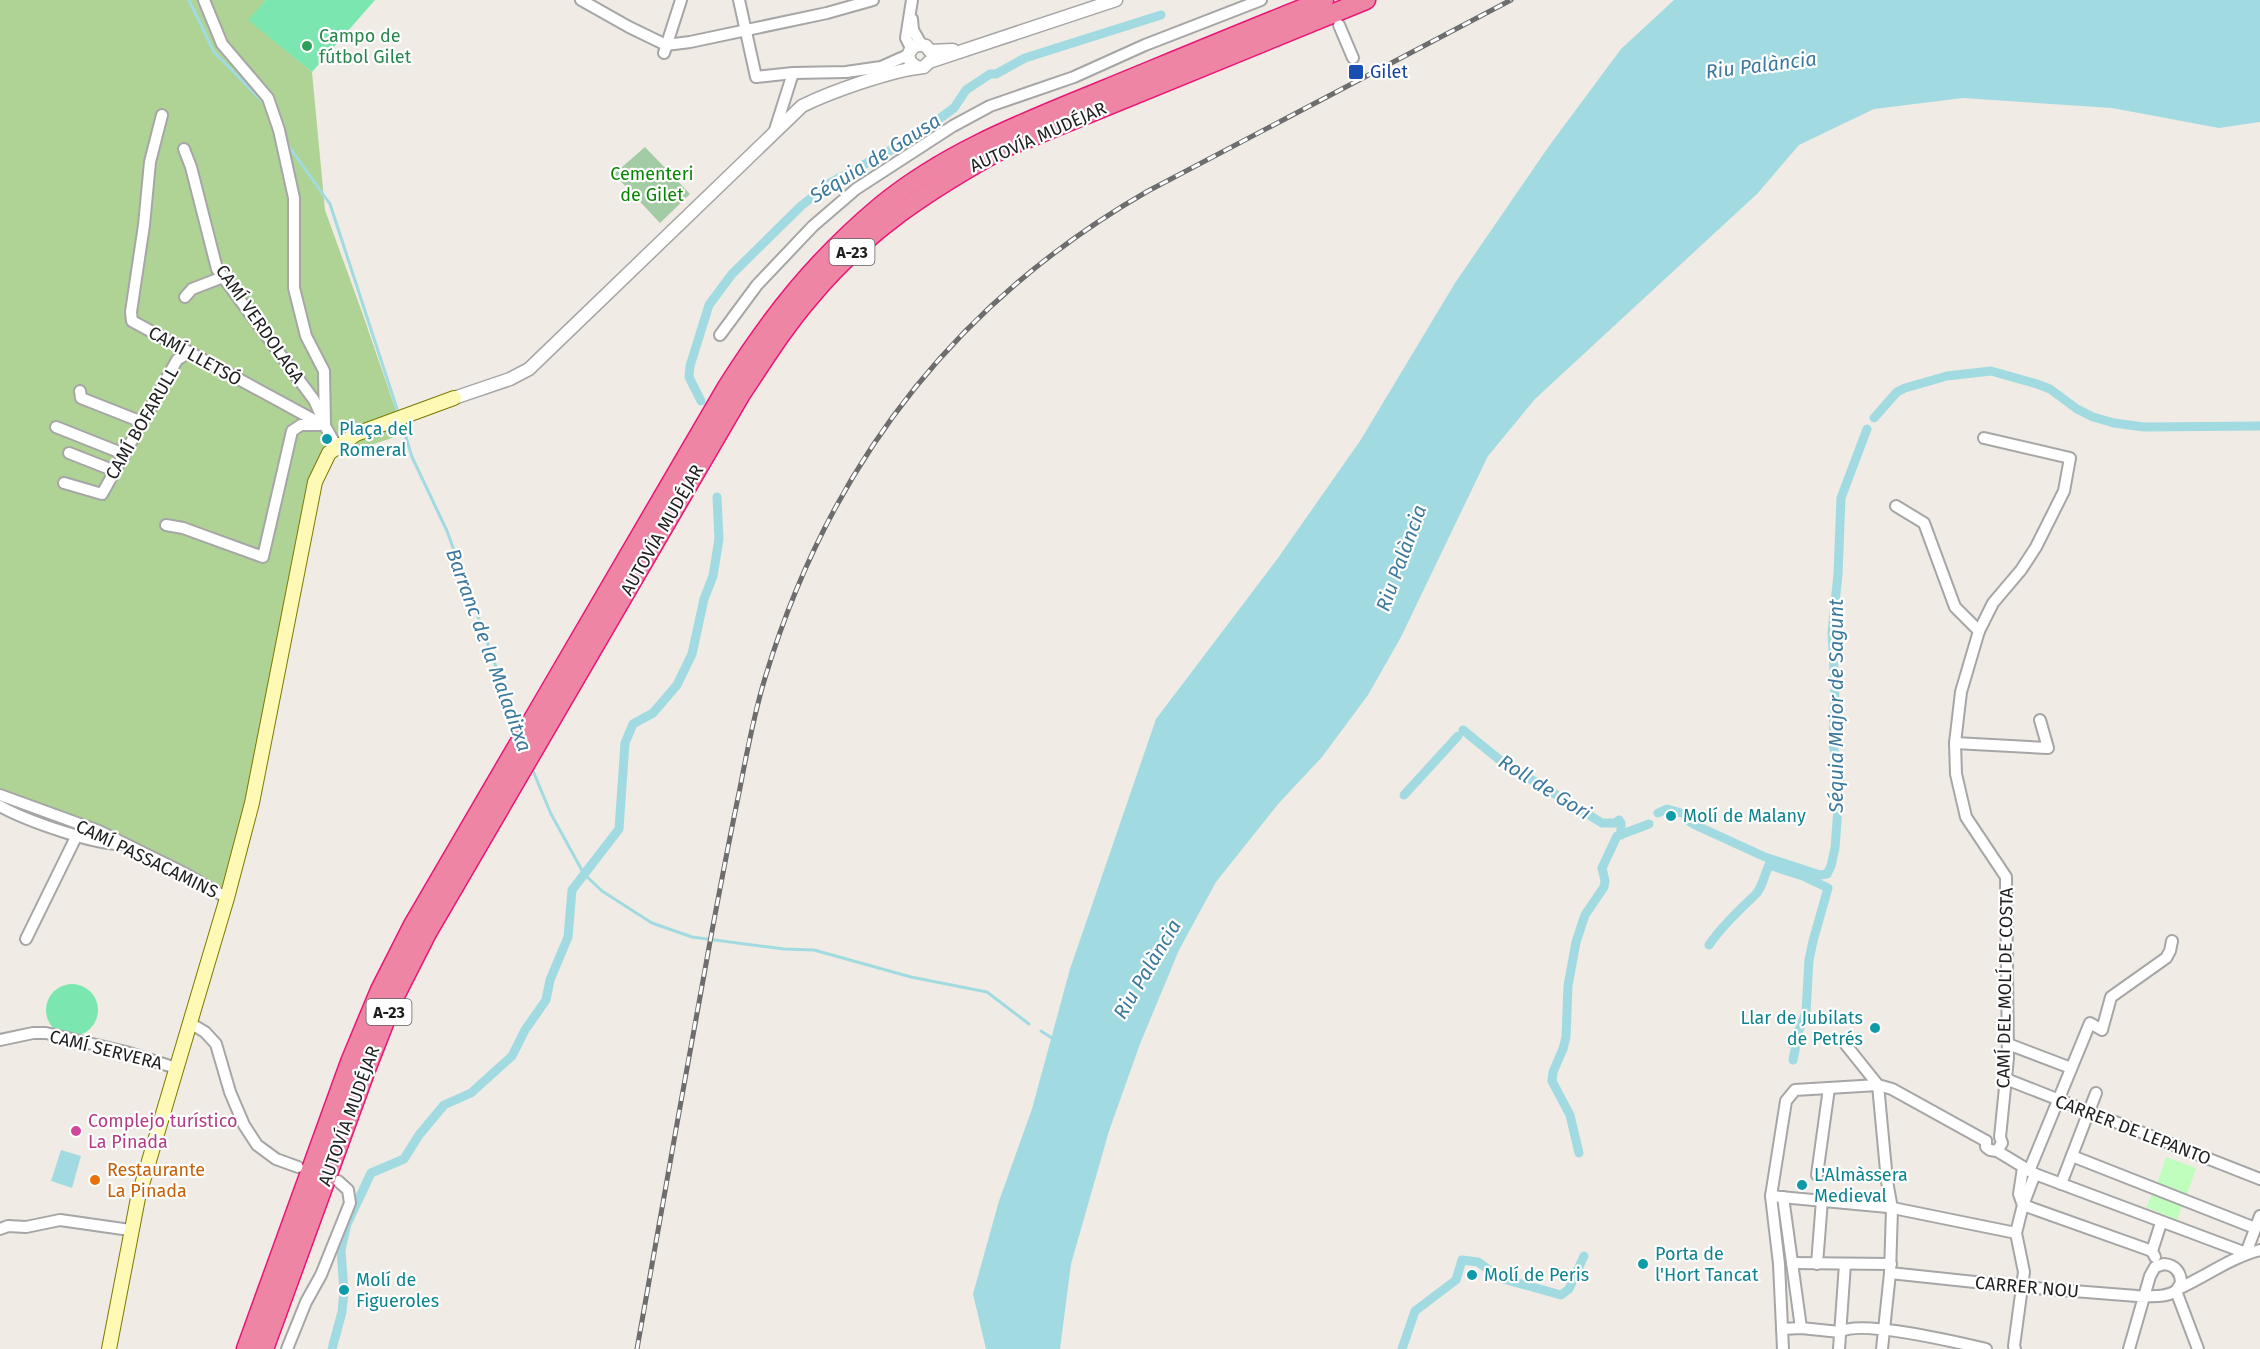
<svg xmlns="http://www.w3.org/2000/svg" width="2260" height="1349" viewBox="0 0 2260 1349" font-family="'Fira Sans',sans-serif">
  <style>
    .forest { fill: #afd395 }
    .cemetery { fill: #a3cba4 }
    .park { fill: #c0febd }
    .pitch { fill: #7ce6b0 }
    .water { fill: #a1dbe1 }
    .lines { fill: none; stroke-linecap: round; stroke-linejoin: round }
    .stream { stroke: #a1dbe1; stroke-width: 3 }
    .canal { stroke: #a1dbe1; stroke-width: 9 }
    .minor-casing { stroke: #a6a6a6; stroke-width: 14 }
    .tertiary-casing { stroke: #a6a6a6; stroke-width: 15 }
    .secondary-casing { stroke: #7b7a00; stroke-width: 16 }
    .motorway-casing { stroke: #e91678; stroke-width: 21 }
    .minor { stroke: #fff; stroke-width: 10 }
    .tertiary { stroke: #fff; stroke-width: 12 }
    .secondary { stroke: #fef9b4; stroke-width: 14 }
    .motorway { stroke: #ee85a5; stroke-width: 18 }
    .rail-casing { stroke: #6d6d6d; stroke-width: 5 }
    .rail { stroke: #fff; stroke-width: 3; stroke-dasharray: 9; stroke-linecap: butt }
    .leisure-dot { fill: #2e9e5b; stroke: #fff; stroke-width: 2 }
    .transit-dot { fill: #1a4fb4; stroke: #fff; stroke-width: 2 }
    .culture-dot { fill: #0f9aa8; stroke: #fff; stroke-width: 2 }
    .hotel-dot { fill: #d1479c; stroke: #fff; stroke-width: 2 }
    .food-dot { fill: #e8710a; stroke: #fff; stroke-width: 2 }
    .labels { text-anchor: middle; stroke-width: 4.5; stroke-linejoin: round; paint-order: stroke }
    .shield { fill: #fff; stroke: #626262; stroke-width: 1.5 }
    .shield-label { font-size: 16px; font-weight: bold; fill: #1f1f1f }
    .leisure-label { font-size: 18px; fill: #27864d; stroke: #fff; text-anchor: start }
    .transit-label { font-size: 18px; fill: #164399; stroke: #fff; text-anchor: start }
    .street-label { font-size: 18px; fill: #1f1f1f; stroke: #fff }
    .park-label { font-size: 18px; fill: #088603; stroke: #fff }
    .culture-label { font-size: 18px; fill: #0d838f; stroke: #fff; text-anchor: start }
    .hotel-label { font-size: 18px; fill: #b23c85; stroke: #fff; text-anchor: start }
    .food-label { font-size: 18px; fill: #c56008; stroke: #fff; text-anchor: start }
    .water-label { font-size: 20px; font-style: italic; fill: #3c799d; stroke: #fff }
  </style>
  <rect width="100%" height="100%" fill="#f0ebe4"/>
  <path class="forest" d="M0 0H266L249 20 312 72 325 210 363 315 404 434 326 460 227 898 72 822 0 790Z"/>
  <path class="cemetery" d="M645 147 690 194 660 223 614 174Z"/>
  <g class="park">
    <path d="M2166 1157 2196 1168 2187 1195 2157 1184Z"/>
    <path d="M2152 1195 2182 1206 2177 1220 2146 1207Z"/>
  </g>
  <g class="pitch">
    <path d="M266 0H375L312 72 248 20Z"/>
    <circle cx="72" cy="1010" r="26"/>
  </g>
  <g class="water">
    <path d="M1674 0H2260V122L2219 128 2112 108 1963 98 1874 109 1799 145 1758 193 1535 399 1488 456 1401 637 1368 695 1322 757 1279 803 1216 882 1179 950 1140 1044 1109 1131 1071 1264 1060 1349H986L973 1294 999 1201 1032 1109 1070 969 1156 719 1278 558 1360 441 1455 283 1549 146 1621 49Z"/>
    <path d="M61 1150 81 1156 72 1188 51 1181Z"/>
  </g>
  <g class="lines">
    <g class="stream">
      <path d="M189 0 214 52 267 106"/>
      <path d="M285 141 330 204 399 415"/>
      <path d="M401 421 412 457 447 531 493 658 517 733"/>
      <path d="M531 766 551 814 584 874 602 891 652 923 692 937 784 949 814 950 911 977 987 992 1029 1024"/>
      <path d="M1041 1031 1055 1040"/>
    </g>
    <g class="canal">
      <path d="M701 401 689 377 690 366 709 305 732 274 801 206 830 183 913 138 954 108 966 90 990 74H996L1025 58 1161 15"/>
      <path d="M1874 418 1897 392 1905 388 1947 376 1991 371 2037 384 2050 389 2077 409 2093 417 2114 423 2144 427 2260 426"/>
      <path d="M1463 730 1501 761 1602 823H1615L1619 820 1621 823V835"/>
      <path d="M1404 795 1458 736"/>
      <path d="M1658 813 1667 809 1685 814 1687 820 1695 825 1765 857 1820 875 1827 874 1831 866 1835 848 1840 781 1833 744 1835 688 1832 632 1838 574 1841 498 1867 429"/>
      <path d="M1709 945C1721 927 1739 910 1754 896 1763 888 1764 875 1769 865L1803 876 1828 888 1813 941 1809 960 1806 1012 1799 1030 1793 1060"/>
      <path d="M1579 1153 1570 1115 1552 1081 1553 1072 1563 1049 1566 1037 1568 986 1576 942 1585 915 1604 887 1605 881 1602 868 1617 836 1649 824"/>
      <path d="M332 1349 342 1312 344 1291 341 1250 347 1224 371 1173 404 1159 419 1135 444 1105 471 1093 512 1056 525 1030 546 1000 550 980 568 937 572 890 619 829 625 743 633 724 653 713 677 685 692 654 704 599 713 576 719 539 717 497"/>
      <path d="M1402 1349 1415 1311 1456 1280 1462 1260 1478 1262 1500 1278 1561 1295 1569 1289 1584 1256"/>
    </g>
    <g class="minor-casing">
      <g id="minor">
        <path d="M204 0 222 44 268 98 279 130 294 198V288L306 336 324 371 325 426"/>
        <path d="M581 0 629 27 666 45 690 42 827 13 873 0"/>
        <path d="M739 0 756 77 793 73 846 72 881 67 908 55"/>
        <path d="M912 19 913 30 921 44"/>
        <path d="M1339 25 1353 58"/>
        <path d="M911 48 906 38 912 0"/>
        <path d="M664 53 681 0"/>
        <path d="M162 115 150 162 144 225 131 312 132 321 325 426 337 447"/>
        <path d="M774 133 793 73"/>
        <path d="M184 149 191 167 217 269 314 400 323 420"/>
        <path d="M185 297 192 289 223 277"/>
        <path d="M720 335 757 285 813 226 856 189 953 126 990 106 1074 77 1145 45 1261 0"/>
        <path d="M80 391 81 398 142 422"/>
        <path d="M56 427 124 454"/>
        <path d="M1984 438 2070 458 2064 491 2036 547 2021 570 1993 603 1979 631 1961 692 1955 743 1956 774 1966 817 2006 877 2008 1058 2000 1137 2002 1143 1997 1151"/>
        <path d="M69 453 115 471"/>
        <path d="M64 483 102 494 177 360 189 352"/>
        <path d="M1896 506 1924 523 1955 607 1979 631"/>
        <path d="M166 525 183 528 263 557 292 431 301 425H319"/>
        <path d="M1955 743 2048 748 2040 720"/>
        <path d="M0 795 99 831 186 874 227 898"/>
        <path d="M0 806C25 820 97 846 124 844"/>
        <path d="M26 939 77 835"/>
        <path d="M190 1023 205 1032 216 1044 230 1092 244 1125 257 1145 276 1159 298 1167"/>
        <path d="M0 1040 33 1033H46L126 1052 176 1068"/>
        <path d="M2008 1044 2071 1068"/>
        <path d="M1846 1045 1878 1085 1887 1181 1892 1209 1890 1273 1882 1349"/>
        <path d="M2006 1079 2260 1179"/>
        <path d="M1986 1141V1147L1990 1150 1997 1151 2035 1174 2246 1253 2260 1216"/>
        <path d="M2072 1156 2255 1228"/>
        <path d="M2029 1171 2090 1023 2102 1030 2111 997 2166 958 2170 951 2172 941"/>
        <path d="M1817 1175 1829 1088"/>
        <path d="M2061 1184 2096 1093"/>
        <path d="M1771 1196 1888 1207 2016 1233"/>
        <path d="M1783 1197 1801 1328"/>
        <path d="M2023 1205 2152 1251"/>
        <path d="M2023 1205 2019 1194 2023 1168"/>
        <path d="M0 1229 8 1226 26 1227 60 1220 130 1230"/>
        <path d="M2155 1257 2152 1251 2161 1223"/>
        <path d="M1792 1263 1891 1264"/>
        <path d="M1817 1264 1822 1200"/>
        <path d="M1890 1273 2022 1287 2137 1296C2151 1296 2165 1298 2176 1291L2181 1283C2181 1272 2175 1265 2164 1264L2155 1267 2150 1276 2129 1349"/>
        <path d="M2178 1289C2204 1277 2234 1256 2260 1250"/>
        <path d="M2176 1291 2198 1349"/>
        <path d="M1782 1329 1801 1328 1840 1332C1860 1319 1960 1343 1986 1349"/>
        <path d="M287 1349 306 1302 321 1275 350 1203 348 1190 338 1181"/>
        <path d="M1783 1349 1779 1264 1771 1196 1786 1101 1795 1090 1878 1085 1892 1089 1986 1141"/>
        <path d="M1839 1349 1845 1264"/>
        <path d="M2015 1349 2014 1346 2024 1272 2016 1233 2023 1205 2035 1174"/>
      </g>
    </g>
    <g class="tertiary-casing">
      <g id="tertiary">
        <path d="M917 67 911 63 908 56C911 47 916 43 926 46L930 51 953 50"/>
        <path d="M454 398 510 379 529 369 802 106C830 92 892 70 924 67L929 62 1116 0"/>
      </g>
    </g>
    <g class="secondary-casing">
      <path id="secondary" d="M109 1349 138 1198 227 898 252 803 315 482 329 453 356 434 454 398"/>
    </g>
    <g class="motorway-casing">
      <g id="motorway">
        <path d="M246 1349 350 1062 380 990 413 925 727 387C772 316 816 260 882 205 948 151 1028 121 1106 89 1179 59 1251 29 1324 0"/>
        <path d="M264 1349 367 1067 394 998 427 933 741 394C763 361 784 327 810 297 865 231 929 189 1004 148L1366 0"/>
      </g>
    </g>
    <use href="#minor" class="minor"/>
    <use href="#tertiary" class="tertiary"/>
    <use href="#secondary" class="secondary"/>
    <use href="#motorway" class="motorway"/>
    <g class="rail-casing">
      <path id="rail" d="M637 1349C662 1210 686 1070 712 931 721 883 730 836 740 788 747 751 754 714 765 678 829 466 955 302 1148 191L1511 0"/>
    </g>
    <use href="#rail" class="rail"/>
  </g>
  <circle class="leisure-dot" cx="307" cy="46" r="6"/>
  <rect class="transit-dot" x="1348" y="64" width="16" height="16" rx="3"/>
  <g class="culture-dot">
    <circle cx="327" cy="439" r="6"/>
    <circle cx="1671" cy="816" r="6"/>
    <circle cx="1875" cy="1028" r="6"/>
    <circle cx="1802" cy="1185" r="6"/>
    <circle cx="1643" cy="1264" r="6"/>
    <circle cx="1472" cy="1275" r="6"/>
    <circle cx="344" cy="1290" r="6"/>
  </g>
  <circle class="hotel-dot" cx="76" cy="1131" r="6"/>
  <circle class="food-dot" cx="95" cy="1180" r="6"/>
  <g class="labels">
    <g class="shield">
      <rect x="829.5" y="239" width="45" height="26" rx="4.5"/>
      <rect x="366.5" y="999" width="45" height="26" rx="4.5"/>
    </g>
    <g class="shield-label">
      <text x="852" y="258">A-23</text>
      <text x="389" y="1018">A-23</text>
    </g>
    <g class="leisure-label">
      <text x="319" y="42">Campo de<tspan x="319" dy="21">fútbol Gilet</tspan></text>
    </g>
    <g class="transit-label">
      <text x="1370" y="78">Gilet</text>
    </g>
    <g class="street-label">
      <text transform="translate(1038 137) rotate(-24)" y="6">AUTOVÍA MUDÉJAR</text>
      <text transform="translate(260 324) rotate(55)" y="6">CAMÍ VERDOLAGA</text>
      <text transform="translate(195 356) rotate(29)" y="6">CAMÍ LLETSÓ</text>
      <text transform="translate(142 423) rotate(-60)" y="6">CAMÍ BOFARULL</text>
      <text transform="translate(662 530) rotate(-60)" y="6">AUTOVÍA MUDÉJAR</text>
      <text transform="translate(147 859) rotate(26)" y="6">CAMÍ PASSACAMINS</text>
      <text transform="translate(2005 988) rotate(-89)" y="6">CAMÍ DEL MOLÍ DE COSTA</text>
      <text transform="translate(106 1050) rotate(14)" y="6">CAMÍ SERVERA</text>
      <text transform="translate(349 1116) rotate(-70)" y="6">AUTOVÍA MUDÉJAR</text>
      <text transform="translate(2133 1130) rotate(21)" y="6">CARRER DE LEPANTO</text>
      <text transform="translate(2027 1287) rotate(5)" y="6">CARRER NOU</text>
    </g>
    <g class="park-label">
      <text x="652" y="180">Cementeri<tspan x="652" dy="21">de Gilet</tspan></text>
    </g>
    <g class="culture-label">
      <text x="339" y="435">Plaça del<tspan x="339" dy="21">Romeral</tspan></text>
      <text x="1683" y="822">Molí de Malany</text>
      <text x="1863" y="1024" text-anchor="end">Llar de Jubilats<tspan x="1863" dy="21">de Petrés</tspan></text>
      <text x="1814" y="1181">L'Almàssera<tspan x="1814" dy="21">Medieval</tspan></text>
      <text x="1655" y="1260">Porta de<tspan x="1655" dy="21">l'Hort Tancat</tspan></text>
      <text x="1484" y="1281">Molí de Peris</text>
      <text x="356" y="1286">Molí de<tspan x="356" dy="21">Figueroles</tspan></text>
    </g>
    <g class="hotel-label">
      <text x="88" y="1127">Complejo turístico<tspan x="88" dy="21">La Pinada</tspan></text>
    </g>
    <g class="food-label">
      <text x="107" y="1176">Restaurante<tspan x="107" dy="21">La Pinada</tspan></text>
    </g>
    <g class="water-label">
      <text transform="translate(1761 65) rotate(-7)" y="7">Riu Palància</text>
      <text transform="translate(875 158) rotate(-32)" y="7">Séquia de Gausa</text>
      <text transform="translate(1401 558) rotate(-70)" y="7">Riu Palància</text>
      <text transform="translate(489 650) rotate(70)" y="7">Barranc de la Maladitxa</text>
      <text transform="translate(1836 706) rotate(-90)" y="7">Séquia Major de Sagunt</text>
      <text transform="translate(1545 787) rotate(32)" y="7">Roll de Gori</text>
      <text transform="translate(1147 969) rotate(-59)" y="7">Riu Palància</text>
    </g>
  </g>
</svg>
